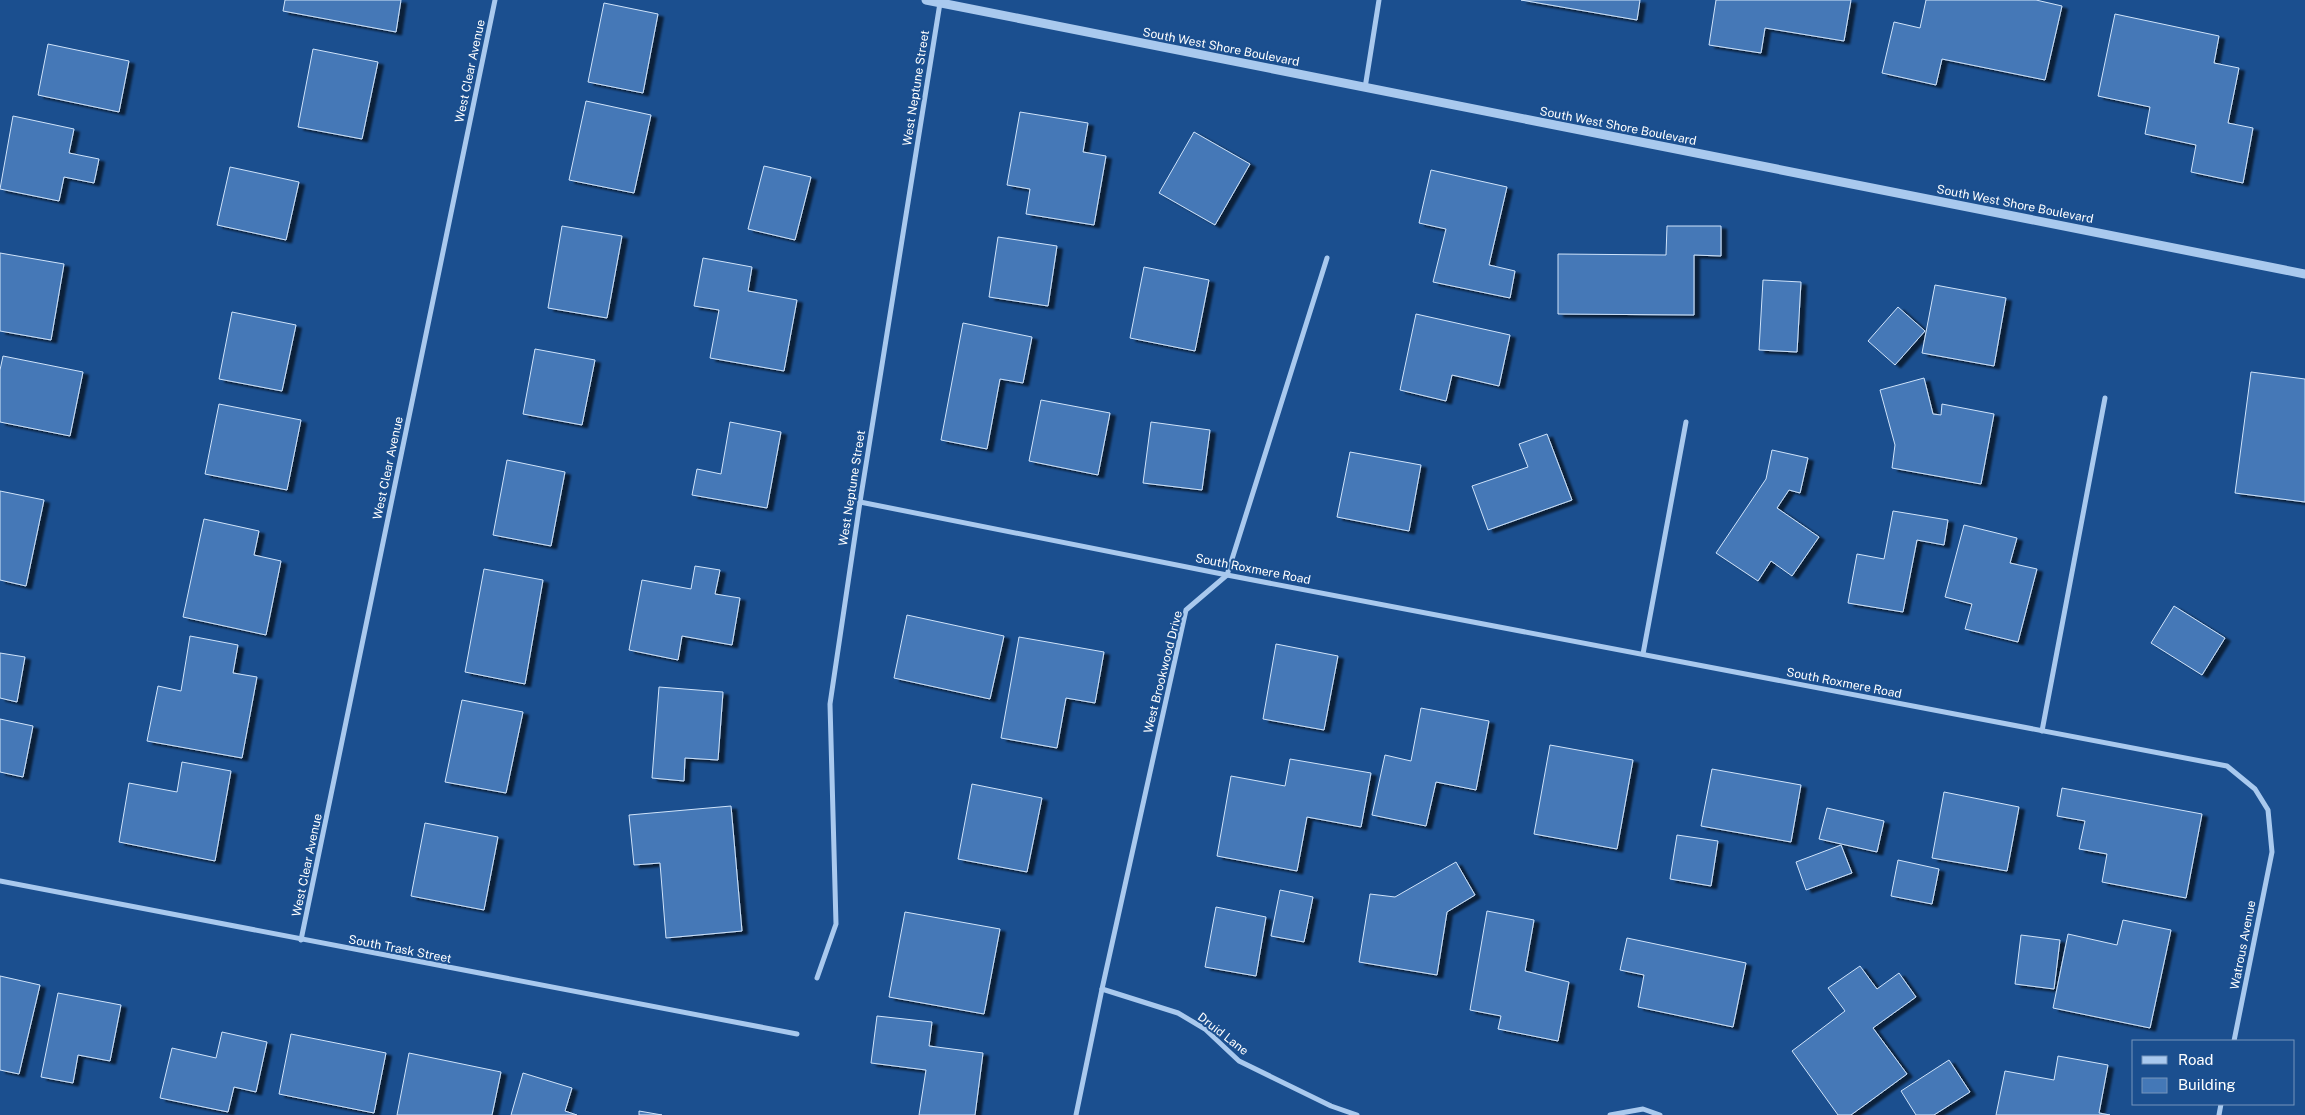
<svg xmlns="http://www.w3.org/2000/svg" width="2305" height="1115" viewBox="0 0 2305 1115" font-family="'Public Sans',sans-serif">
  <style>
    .building { fill: #4478b7; stroke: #cfe3fa; filter: url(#shadow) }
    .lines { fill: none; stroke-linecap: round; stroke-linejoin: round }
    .minor { stroke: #a9c9ee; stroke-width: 5 }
    .tertiary { stroke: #a9c9ee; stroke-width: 9 }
    .labels { text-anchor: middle; stroke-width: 4; stroke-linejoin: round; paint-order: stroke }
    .street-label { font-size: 12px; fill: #fff; stroke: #1b4f8f }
  </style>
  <defs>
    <filter id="shadow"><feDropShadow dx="5.5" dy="3" stdDeviation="1" flood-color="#0009"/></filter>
  </defs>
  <rect width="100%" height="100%" fill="#1b4f8f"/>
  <g class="building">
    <path d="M285 0H401L396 32 283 11Z"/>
    <path d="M1521 0H1640L1637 20Z"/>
    <path d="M1716 0H1851L1844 41 1765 28 1761 53 1709 45Z"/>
    <path d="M1926 0H2036L2062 6 2045 80 1942 59 1936 85 1882 73 1894 22 1920 28Z"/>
    <path d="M604 3 658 14 643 93 588 82Z"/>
    <path d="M2115 14 2219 36 2214 63 2239 68 2228 123 2253 128 2243 183 2191 172 2196 145 2145 134 2150 107 2098 96Z"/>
    <path d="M48 44 129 61 119 112 38 95Z"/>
    <path d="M313 49 378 62 362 139 298 127Z"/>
    <path d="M586 101 651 115 634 193 569 180Z"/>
    <path d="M1020 112 1088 123 1083 152 1106 156 1094 225 1026 214 1030 189 1007 185Z"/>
    <path d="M13 116 74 129 69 153 99 159 94 183 64 177 59 201 0 189Z"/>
    <path d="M1194 132 1250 164 1215 225 1159 193Z"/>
    <path d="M764 166 811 177 795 240 748 229Z"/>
    <path d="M230 167 299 182 286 240 217 225Z"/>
    <path d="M1431 170 1507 187 1489 265 1515 271 1510 298 1433 282 1446 229 1419 223Z"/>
    <path d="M562 226 622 236 607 318 548 308Z"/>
    <path d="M1667 226H1721V256L1694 255V315L1558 314V254L1666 255Z"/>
    <path d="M998 237 1057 246 1048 306 989 297Z"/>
    <path d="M0 253 64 264 51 340 0 331Z"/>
    <path d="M703 258 752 267 748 291 797 300 784 371 710 358 719 310 694 306Z"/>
    <path d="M1144 267 1209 280 1195 351 1130 338Z"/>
    <path d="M1763 280 1801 282 1797 352 1759 350Z"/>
    <path d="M1935 285 2006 298 1994 366 1922 353Z"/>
    <path d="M1898 307 1925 331 1895 365 1868 341Z"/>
    <path d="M232 312 296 325 282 391 219 379Z"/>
    <path d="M1416 314 1510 335 1499 386 1452 375 1446 401 1400 390Z"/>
    <path d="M963 323 1032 337 1023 383 1000 379 987 449 941 440Z"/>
    <path d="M535 349 595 360 582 425 523 414Z"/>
    <path d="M3 356 83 372 70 436 0 422V370Z"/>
    <path d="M2251 372 2305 379V502L2235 493Z"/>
    <path d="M1924 378 1933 414 1941 415 1942 404 1994 414 1981 484 1892 468 1895 445 1880 390Z"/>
    <path d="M1041 400 1110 413 1098 475 1029 461Z"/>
    <path d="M219 404 301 420 287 490 205 474Z"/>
    <path d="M730 422 781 432 767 508 692 495 697 469 721 474Z"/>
    <path d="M1151 422 1210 430 1202 490 1143 483Z"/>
    <path d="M1547 434 1572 500 1488 530 1472 486 1528 467 1519 444Z"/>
    <path d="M1772 450 1808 458 1800 493 1789 490 1777 508 1819 537 1792 576 1771 561 1758 581 1716 553 1766 479Z"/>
    <path d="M1350 452 1421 465 1409 531 1337 517Z"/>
    <path d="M507 460 565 472 551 546 493 535Z"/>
    <path d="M0 491 44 500 26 586 0 580Z"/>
    <path d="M1893 511 1948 520 1944 545 1917 540 1903 612 1848 603 1857 554 1884 559Z"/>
    <path d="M204 519 259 531 254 555 281 561 266 635 183 617Z"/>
    <path d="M1964 525 2017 538 2010 563 2037 569 2018 642 1965 629 1972 604 1945 597Z"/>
    <path d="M695 566 720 570 715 594 740 598 732 645 682 636 678 660 629 650 642 580 691 589Z"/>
    <path d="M484 569 543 580 525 684 465 672Z"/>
    <path d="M2174 606 2225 638 2202 675 2151 643Z"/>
    <path d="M907 615 1004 636 990 699 894 678Z"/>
    <path d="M190 636 238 645 233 673 257 677 242 758 147 741 158 686 181 691Z"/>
    <path d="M1019 637 1104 652 1095 703 1066 698 1057 748 1001 738Z"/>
    <path d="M1276 644 1338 656 1324 730 1263 719Z"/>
    <path d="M0 653 25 657 17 702 0 698Z"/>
    <path d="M659 687 723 692 718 760 685 758 684 781 652 778Z"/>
    <path d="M462 700 523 712 506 793 445 782Z"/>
    <path d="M1421 708 1489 721 1476 790 1436 782 1426 826 1372 815 1385 755 1411 761Z"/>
    <path d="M0 719 33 726 23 777 0 772Z"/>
    <path d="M1550 745 1633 760 1617 849 1534 834Z"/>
    <path d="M1290 759 1371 773 1361 827 1307 817 1297 871 1217 856 1231 776 1285 786Z"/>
    <path d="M182 762 231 771 215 861 119 842 129 783 177 792Z"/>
    <path d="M1712 769 1801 785 1791 842 1701 826Z"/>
    <path d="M972 784 1042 798 1027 872 958 859Z"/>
    <path d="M2062 788 2202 814 2186 898 2102 882 2107 854 2079 849 2085 821 2057 816Z"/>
    <path d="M1944 792 2019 807 2007 871 1932 858Z"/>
    <path d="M731 806 742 931 666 938 660 863 634 865 629 815Z"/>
    <path d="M1827 808 1884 821 1877 852 1819 839Z"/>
    <path d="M425 823 498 837 484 910 411 896Z"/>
    <path d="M1677 835 1718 841 1711 886 1670 879Z"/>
    <path d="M1841 845 1852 873 1806 890 1796 862Z"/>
    <path d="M1898 860 1939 869 1932 904 1891 896Z"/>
    <path d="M1456 862 1475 895 1447 912 1437 975 1359 962 1370 894 1395 897Z"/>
    <path d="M1280 890 1313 897 1304 942 1271 936Z"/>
    <path d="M1216 907 1266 917 1256 976 1205 967Z"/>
    <path d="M1487 911 1534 920 1525 971 1569 982 1558 1041 1498 1029 1501 1016 1470 1010Z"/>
    <path d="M905 912 1000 929 984 1014 889 997Z"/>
    <path d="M2123 920 2171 930 2150 1028 2053 1008 2068 934 2117 945Z"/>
    <path d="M2021 935 2060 940 2054 989 2015 984Z"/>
    <path d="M1627 938 1746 963 1733 1027 1638 1007 1644 975 1620 970Z"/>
    <path d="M1860 966 1877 989 1899 973 1916 997 1873 1028 1907 1074 1851 1115H1838L1792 1051 1845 1011 1828 988Z"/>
    <path d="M0 976 40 985 19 1074 0 1070Z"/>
    <path d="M58 993 121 1005 110 1061 78 1055 73 1083 41 1077Z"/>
    <path d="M877 1016 932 1022 929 1046 983 1053 975 1115H919L926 1070 871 1063Z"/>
    <path d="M222 1032 267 1042 256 1092 234 1087 228 1112 160 1098 172 1048 216 1058Z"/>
    <path d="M291 1034 386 1053 374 1113 279 1094Z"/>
    <path d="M409 1053 501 1072 492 1115H397Z"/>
    <path d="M2058 1056 2108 1065 2099 1113 2110 1115H1996L2005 1071 2054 1080Z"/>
    <path d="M1949 1060 1970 1092 1934 1115H1916L1901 1091Z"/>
    <path d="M523 1073 572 1088 565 1111 577 1115H511Z"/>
    <path d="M639 1111 662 1115H639Z"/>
  </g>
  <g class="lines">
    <g class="minor">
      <path d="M1365 88 1379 0"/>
      <path d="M860 502 1227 575 2227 766 2255 789 2268 810 2272 852 2234 1041"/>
      <path d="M1643 654 1686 422"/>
      <path d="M2042 731 2105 398"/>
      <path d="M0 881 797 1034"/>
      <path d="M301 940 495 0"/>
      <path d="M817 978 836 924 830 704 860 502 940 3"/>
      <path d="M1102 989 1178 1013 1205 1029 1239 1061 1331 1106 1357 1115"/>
      <path d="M1076 1115 1102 989 1186 610 1227 575 1327 258"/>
      <path d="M1610 1115 1643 1109 1660 1115"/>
      <path d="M2219 1115 2221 1104"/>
    </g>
    <path class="tertiary" d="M926 0 2305 274"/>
  </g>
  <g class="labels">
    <g class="street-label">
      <text transform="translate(1221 47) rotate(11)" y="4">South West Shore Boulevard</text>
      <text transform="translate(470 71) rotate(-78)" y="4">West Clear Avenue</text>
      <text transform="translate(916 88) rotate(-81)" y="4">West Neptune Street</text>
      <text transform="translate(1618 126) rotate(11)" y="4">South West Shore Boulevard</text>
      <text transform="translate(2015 204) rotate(11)" y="4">South West Shore Boulevard</text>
      <text transform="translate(388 468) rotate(-78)" y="4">West Clear Avenue</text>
      <text transform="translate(852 488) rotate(-81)" y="4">West Neptune Street</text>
      <text transform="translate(1253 569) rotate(11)" y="4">South Roxmere Road</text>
      <text transform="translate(1163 672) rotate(-76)" y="4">West Brookwood Drive</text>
      <text transform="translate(1844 683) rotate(11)" y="4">South Roxmere Road</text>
      <text transform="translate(307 865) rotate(-78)" y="4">West Clear Avenue</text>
      <text transform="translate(2243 945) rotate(-79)" y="4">Watrous Avenue</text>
      <text transform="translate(400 949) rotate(11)" y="4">South Trask Street</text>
      <text transform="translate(1223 1034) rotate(38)" y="4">Druid Lane</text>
    </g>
  </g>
  <rect x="2132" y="1040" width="162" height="65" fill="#1b4f8f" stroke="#7695bc"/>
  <rect x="2142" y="1056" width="25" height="8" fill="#a9c9ee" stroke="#7695bc"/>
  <text x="2178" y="1065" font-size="15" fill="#ffffff">Road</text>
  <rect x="2142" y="1078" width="25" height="15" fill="#4478b7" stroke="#7695bc"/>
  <text x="2178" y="1090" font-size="15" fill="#ffffff">Building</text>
</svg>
